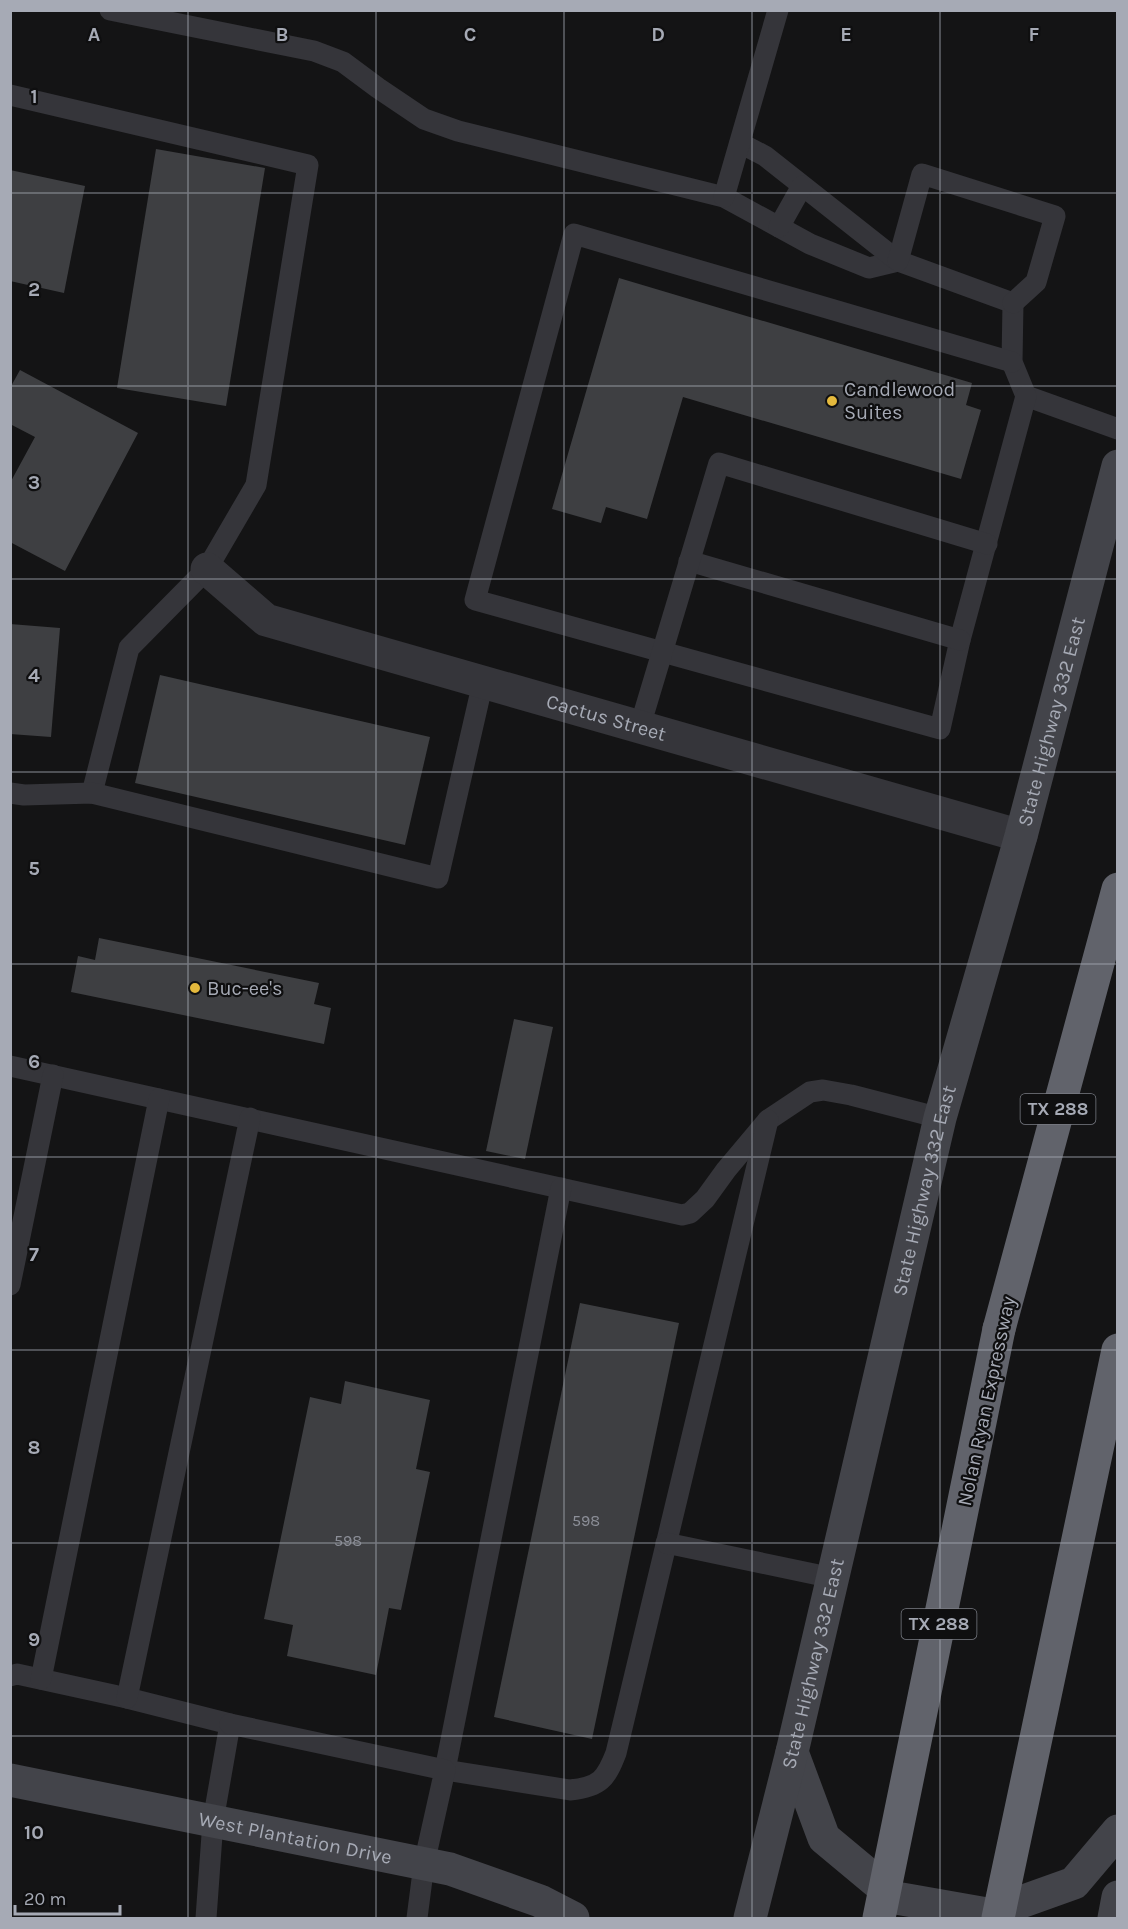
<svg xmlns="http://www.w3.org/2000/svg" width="1128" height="1929" viewBox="0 0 1128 1929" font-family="Karla,sans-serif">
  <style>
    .building { fill: #3e3f42 }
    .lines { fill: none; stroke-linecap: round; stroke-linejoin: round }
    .lane { stroke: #35353a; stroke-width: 21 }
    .street { stroke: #35353a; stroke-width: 33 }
    .secondary { stroke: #43444a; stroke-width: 33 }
    .highway { stroke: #61636b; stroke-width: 33 }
    .highway-bridge { stroke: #61636b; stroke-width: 33 }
    .grid { fill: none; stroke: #a6aab5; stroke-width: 1.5; stroke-opacity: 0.55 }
    .poi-dot { fill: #e4b93d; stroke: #0f0f10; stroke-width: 2 }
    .labels { text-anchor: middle; stroke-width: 4.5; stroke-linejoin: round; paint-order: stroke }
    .number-label { font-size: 16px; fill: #8c8f98 }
    .shield { fill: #0f0f10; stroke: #797c84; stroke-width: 1.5 }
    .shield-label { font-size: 18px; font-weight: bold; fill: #a6aab5 }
    .poi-label { font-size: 20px; fill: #a6aab5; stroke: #0f0f10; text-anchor: start }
    .street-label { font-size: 20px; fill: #a6aab5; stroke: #0f0f10 }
    .grid-label { font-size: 20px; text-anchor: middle; font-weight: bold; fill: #a6aab5; stroke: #0f0f10; stroke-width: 4.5; stroke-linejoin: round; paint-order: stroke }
  </style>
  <rect width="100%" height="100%" fill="#141415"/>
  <g class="building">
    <path d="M156 149 265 168 226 406 117 388Z"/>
    <path d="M10 170 85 186 64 293 10 281Z"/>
    <path d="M619 278 972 383 966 405 981 410 961 479 683 397 647 519 606 507 601 523 552 509Z"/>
    <path d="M20 370 138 433 65 571 10 542V483L35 437 10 424V388Z"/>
    <path d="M10 624 60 628 51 737 10 734Z"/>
    <path d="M160 675 430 737 405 845 135 783Z"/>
    <path d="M99 938 319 983 314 1004 331 1008 324 1044 71 992 78 956 95 960Z"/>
    <path d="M514 1019 553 1027 525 1159 486 1151Z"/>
    <path d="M580 1303 679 1323 592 1739 494 1717Z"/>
    <path d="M345 1381 430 1400 416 1469 430 1472 401 1610 389 1608 376 1675 287 1656 293 1625 264 1619 310 1397 341 1404Z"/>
  </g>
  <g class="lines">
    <g class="lane">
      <path d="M110 10 314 51 343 62 378 88 424 119 458 131 724 197 810 244 869 268 898 261"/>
      <path d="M10 95 308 165 256 485 207 569 129 648 92 793"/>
      <path d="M740 143 765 156 898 261 1013 303 1012 362 1026 396 1118 429"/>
      <path d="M724 197 778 10"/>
      <path d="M779 227 802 186"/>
      <path d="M898 261 922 174 1055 216 1036 282 1013 303"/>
      <path d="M1012 362 574 234 475 600 940 729 960 640 1026 396"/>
      <path d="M689 561 960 640"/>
      <path d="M640 726 719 463 987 544"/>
      <path d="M10 793 24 795 92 793 438 878 483 682"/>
      <path d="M10 1066 682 1215 690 1213 705 1199 726 1170 768 1120 810 1092 823 1090 851 1095 940 1118"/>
      <path d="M561 1188 445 1770 570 1790C600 1787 606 1779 616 1753L768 1120"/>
      <path d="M10 1285 53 1075"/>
      <path d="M666 1543 833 1578"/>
      <path d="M10 1676 17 1674 127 1698 230 1724 213 1821 206 1918"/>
      <path d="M41 1679 159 1099"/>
      <path d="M127 1698 250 1118"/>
      <path d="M230 1724 445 1770 424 1864 417 1918"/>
    </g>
    <path class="street" id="s1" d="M207 569 266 620 1021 836"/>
    <g class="secondary">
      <path d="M792 1752 824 1838 896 1898 987 1914 1074 1883 1118 1831"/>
      <path id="s2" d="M10 1780 450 1869 540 1901 573 1918"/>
      <path id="s3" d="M750 1918 792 1752 940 1118 1021 836 1118 466"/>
      <path d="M1114 1918 1118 1897"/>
    </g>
    <path class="highway" d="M999 1329 1118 889"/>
    <g class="highway-bridge">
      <path d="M879 1918 999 1329"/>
      <path d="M998 1918 1118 1350"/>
    </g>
  </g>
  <path class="grid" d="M188 10V1918M376 10V1918M564 10V1918M752 10V1918M940 10V1918M10 193H1118M10 386H1118M10 579H1118M10 772H1118M10 964H1118M10 1157H1118M10 1350H1118M10 1543H1118M10 1736H1118"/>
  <g class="poi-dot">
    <circle cx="832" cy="401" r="6"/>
    <circle cx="195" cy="988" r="6"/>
  </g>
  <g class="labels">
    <g class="number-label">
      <text x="586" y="1526">598</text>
      <text x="348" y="1546">598</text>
    </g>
    <g class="shield">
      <rect x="1020.5" y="1094" width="75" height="30" rx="4.5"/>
      <rect x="901.5" y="1609" width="75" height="30" rx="4.5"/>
    </g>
    <g class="shield-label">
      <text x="1058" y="1115">TX 288</text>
      <text x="939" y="1630">TX 288</text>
    </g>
    <g class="poi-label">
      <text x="844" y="396">Candlewood<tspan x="844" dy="23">Suites</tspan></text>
      <text x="207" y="995">Buc-ee's</text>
    </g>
    <g class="street-label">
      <text dy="7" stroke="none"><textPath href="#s1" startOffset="432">Cactus Street</textPath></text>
      <text dy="7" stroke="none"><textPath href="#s3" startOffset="1234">State Highway 332 East</textPath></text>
      <text dy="7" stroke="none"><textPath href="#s3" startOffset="748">State Highway 332 East</textPath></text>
      <text transform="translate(986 1401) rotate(-78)" y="7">Nolan Ryan Expressway</text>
      <text dy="7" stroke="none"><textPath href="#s3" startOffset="262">State Highway 332 East</textPath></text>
      <text dy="7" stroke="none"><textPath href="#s2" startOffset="291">West Plantation Drive</textPath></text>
    </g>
  </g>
  <g class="grid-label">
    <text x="94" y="41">A</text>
    <text x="282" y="41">B</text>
    <text x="470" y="41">C</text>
    <text x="658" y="41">D</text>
    <text x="846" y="41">E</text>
    <text x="1034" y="41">F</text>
    <text x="34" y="103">1</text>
    <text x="34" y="296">2</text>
    <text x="34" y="489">3</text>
    <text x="34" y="682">4</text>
    <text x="34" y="875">5</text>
    <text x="34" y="1068">6</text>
    <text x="34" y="1261">7</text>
    <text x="34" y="1454">8</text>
    <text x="34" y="1646">9</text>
    <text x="34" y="1839">10</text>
  </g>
  <rect width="1128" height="1929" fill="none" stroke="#a6aab5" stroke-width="24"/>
  <path d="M15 1905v9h105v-9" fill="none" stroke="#a6aab5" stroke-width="3"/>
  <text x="24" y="1905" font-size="18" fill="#a6aab5" stroke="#0f0f10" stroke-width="4.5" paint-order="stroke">20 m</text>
</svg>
